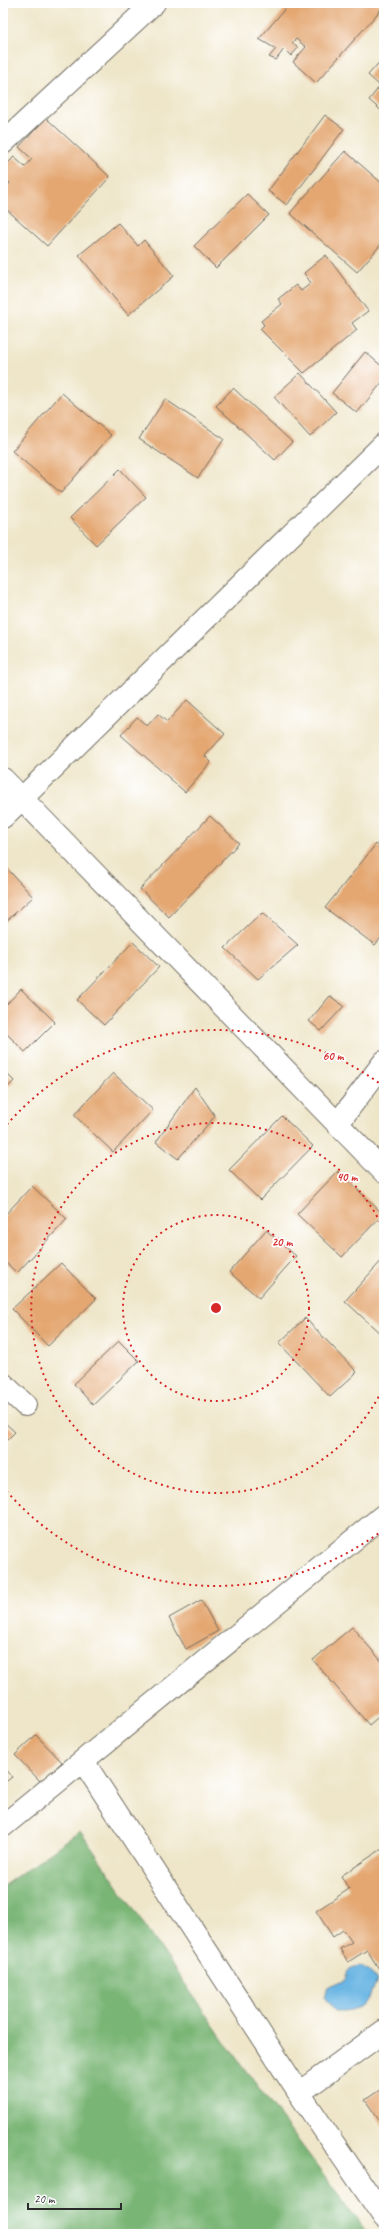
<svg xmlns="http://www.w3.org/2000/svg" width="387" height="2237" viewBox="0 0 387 2237" font-family="Caveat,sans-serif">
  <style>
    .forest { fill: #79b574; stroke: #527050 }
    .water { fill: #6bb6e4; stroke: #4b7088 }
    .building { fill: #e4a772 }
    .lines { fill: none; stroke-linecap: round; stroke-linejoin: round }
    .minor-casing { stroke: #706c62; stroke-width: 24 }
    .minor { stroke: #fff; stroke-width: 22 }
    .ring { fill: none; stroke: #d62828; stroke-width: 2; stroke-dasharray: 2 4 }
    .centre { fill: #d62828; stroke: #fff; stroke-width: 2 }
    .ring-label { font-size: 12px; text-anchor: middle; font-weight: bold; fill: #d62828; stroke: #fff; stroke-width: 3.5; stroke-linejoin: round; paint-order: stroke }
  </style>
  <rect width="100%" height="100%" fill="#fff"/>
  <filter id="ink" filterUnits="userSpaceOnUse"><feTurbulence type="fractalNoise" baseFrequency=".025" numOctaves="2"/><feDisplacementMap in="SourceGraphic" scale="8" xChannelSelector="R" yChannelSelector="G"/><feConvolveMatrix kernelMatrix="1 2 1 2 8 2 1 2 1" color-interpolation-filters="sRGB"/></filter>
  <filter id="wash" filterUnits="userSpaceOnUse"><feTurbulence type="fractalNoise" baseFrequency=".012" numOctaves="4" result="noise"/><feDisplacementMap in="SourceGraphic" scale="16" xChannelSelector="R" yChannelSelector="G"/><feGaussianBlur stdDeviation="0.9" result="paint"/><feColorMatrix in="noise" values="0 0 0 0 0 0 0 0 0 0 0 0 0 0 0 0 0 1.4 0 .05"/><feComposite in="paint" operator="in"/></filter>
  <g filter="url(#wash)">
    <rect width="100%" height="100%" fill="#efe6c9"/>
    <path class="forest" d="M80 1831 229 2048 368 2234H7L3 2229V1886Z"/>
    <path class="water" d="M360 1965 369 1971 377 1980C368 2003 361 2012 335 2011L324 1998 327 1987 345 1979 348 1971Z"/>
    <g id="blocks">
      <g class="building">
        <path d="M290 3H384V6L316 83 293 62 306 47 296 39 292 43 298 48 291 56 284 49 276 60 269 57 276 49 259 39Z"/>
        <path d="M384 57V113L369 100 380 86 368 75Z"/>
        <path d="M325 115 344 129 287 205 268 191Z"/>
        <path d="M46 118 110 177 47 246 3 206V191L10 183 3 177V168L14 157 25 167 32 159 19 147Z"/>
        <path d="M345 151 384 185V241L357 272 290 213Z"/>
        <path d="M247 194 269 215 216 268 194 246Z"/>
        <path d="M118 223 138 246 144 240 174 276 128 315 79 255Z"/>
        <path d="M326 255 368 311 352 323 357 330 304 373 260 329 264 325 261 321 282 304 278 299 296 285 301 291 311 283 304 273Z"/>
        <path d="M365 352 384 368V380L357 413 332 393Z"/>
        <path d="M300 373 336 412 310 437 274 397Z"/>
        <path d="M233 388 292 442 275 460 216 406Z"/>
        <path d="M62 393 111 435 61 493 12 451Z"/>
        <path d="M165 399 224 439 198 478 139 439Z"/>
        <path d="M120 469 146 497 96 545 70 518Z"/>
        <path d="M187 700 225 734 205 756 211 762 185 792 121 735 137 717 147 726 158 714 167 722Z"/>
        <path d="M210 816 239 843 169 917 140 889Z"/>
        <path d="M376 844 384 850V934L375 945 325 908Z"/>
        <path d="M3 864 33 897 3 924Z"/>
        <path d="M262 913 298 945 258 979 225 948Z"/>
        <path d="M133 942 159 967 104 1025 77 1000Z"/>
        <path d="M21 989 55 1022 25 1052 3 1030V1008Z"/>
        <path d="M330 996 344 1006 321 1031 309 1021Z"/>
        <path d="M3 1070 14 1081 3 1092Z"/>
        <path d="M113 1073 153 1110 113 1152 74 1115Z"/>
        <path d="M195 1087 215 1116 178 1159 156 1142Z"/>
        <path d="M282 1116 313 1146 260 1200 229 1170Z"/>
        <path d="M338 1171 383 1214 342 1257 297 1214Z"/>
        <path d="M32 1186 67 1219 17 1273 3 1260V1217Z"/>
        <path d="M266 1230 296 1256 259 1298 229 1272Z"/>
        <path d="M384 1258V1337L345 1301Z"/>
        <path d="M61 1263 96 1299 48 1346 12 1309Z"/>
        <path d="M305 1318 357 1372 330 1397 279 1343Z"/>
        <path d="M119 1341 139 1361 93 1405 74 1384Z"/>
        <path d="M3 1421 15 1432 3 1444Z"/>
        <path d="M201 1600 218 1631 186 1649 169 1618Z"/>
        <path d="M352 1627 384 1664V1712L369 1725 313 1660Z"/>
        <path d="M36 1735 62 1762 41 1782 15 1755Z"/>
        <path d="M3 1765 12 1777 3 1784Z"/>
        <path d="M382 1849 384 1851V1977L367 1950 348 1962 340 1949 352 1942 343 1930 333 1937 316 1911 349 1889 341 1876Z"/>
        <path d="M384 2087V2127L365 2100Z"/>
      </g>
    </g>
  </g>
  <g filter="url(#ink)">
    <use href="#blocks" fill-opacity="0" stroke="#706c62" stroke-width="1"/>
    <g class="lines">
      <g class="minor-casing">
        <g id="minor">
          <path d="M3 143 154 3"/>
          <path d="M3 779 384 1172"/>
          <path d="M3 817 384 444"/>
          <path d="M338 1123 384 1062"/>
          <path d="M3 1384 25 1405"/>
          <path d="M83 1761 299 2093 384 2217"/>
          <path d="M3 1826 384 1515"/>
          <path d="M299 2093 384 2031"/>
        </g>
      </g>
      <use href="#minor" class="minor"/>
    </g>
  </g>
  <g class="ring">
    <circle cx="216" cy="1308" r="93"/>
    <path d="M384 1386A185 185 0 1 1 384 1230"/>
    <path d="M383 1530A278 278 0 0 1 3 1487M3 1129A278 278 0 0 1 383 1086"/>
  </g>
  <circle cx="216" cy="1308" r="6" class="centre"/>
  <g class="ring-label">
    <text x="333" y="1060">60 m</text>
    <text x="347" y="1181">40 m</text>
    <text x="282" y="1246">20 m</text>
  </g>
  <rect width="387" height="2237" fill="none" stroke="#fff" stroke-width="16"/>
  <path d="M28 2203v6h93v-6" fill="none" stroke="#2b2b2b" stroke-width="2"/>
  <text x="34" y="2203" font-size="12" fill="#2b2b2b" stroke="#ffffff" stroke-width="3" paint-order="stroke">20 m</text>
</svg>
